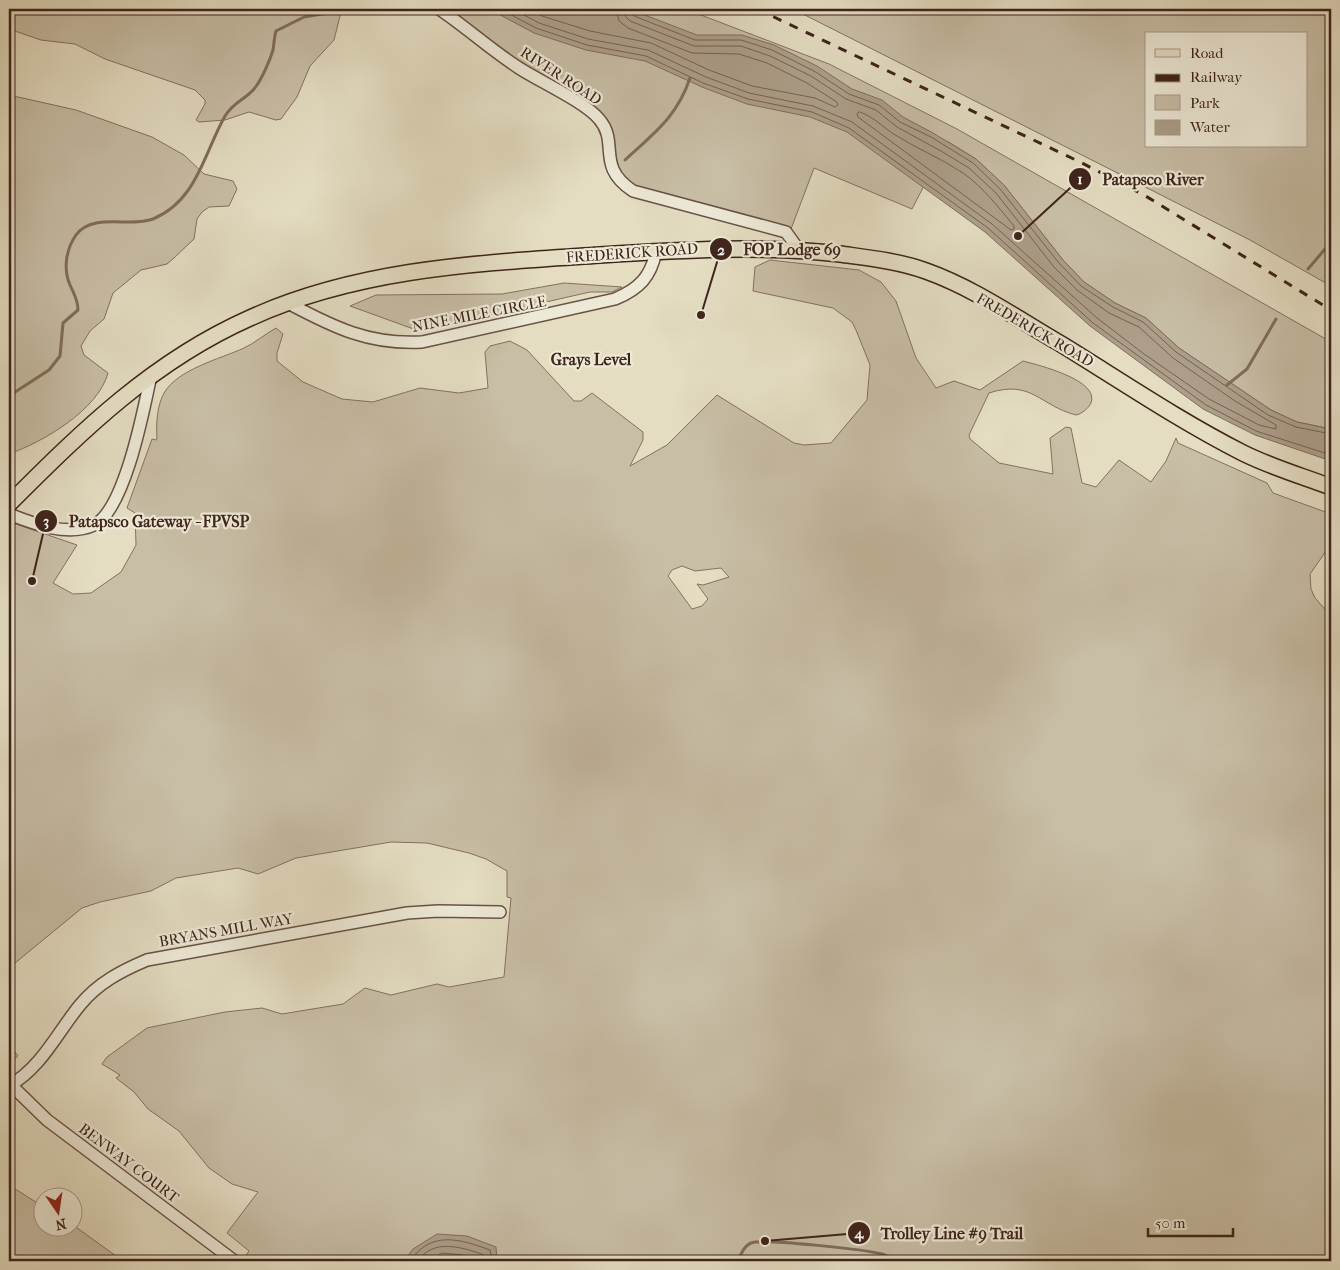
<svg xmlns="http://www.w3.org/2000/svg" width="1340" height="1270" viewBox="0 0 1340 1270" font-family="'IM FELL French Canon',serif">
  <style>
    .green { fill: #c8bea6; stroke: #847160; fill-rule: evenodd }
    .water { fill: #ac9e89; stroke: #806d5d }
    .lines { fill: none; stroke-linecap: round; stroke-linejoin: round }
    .shore { stroke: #766152; stroke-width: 1 }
    .stream { stroke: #806d5d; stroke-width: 3 }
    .minor-casing { stroke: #685245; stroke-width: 14 }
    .major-casing { stroke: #3f241b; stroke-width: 18 }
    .minor { stroke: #ede9d7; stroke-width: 11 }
    .major { stroke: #e4ddc2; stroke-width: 15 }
    .rail { stroke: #3f241b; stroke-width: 3; stroke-dasharray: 9 9; stroke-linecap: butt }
    .labels { text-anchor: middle; stroke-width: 4.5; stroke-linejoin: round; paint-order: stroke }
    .street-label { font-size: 15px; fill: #3f241b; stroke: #ede9d7 }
    .neighbourhood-label { font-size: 16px; font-weight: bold; fill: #3f241b; stroke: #ede9d7 }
    .leader { fill: none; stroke: #3f241b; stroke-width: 2 }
    .callout-dot { fill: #3f241b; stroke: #ede9d7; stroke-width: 2 }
    .mark-label { font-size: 15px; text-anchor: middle; font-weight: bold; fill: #fff }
    .callout-label { font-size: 16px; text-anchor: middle; font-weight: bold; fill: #3f241b; stroke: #ede9d7; stroke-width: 4.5; stroke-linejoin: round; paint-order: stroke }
  </style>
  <rect width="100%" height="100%" fill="#e4ddc2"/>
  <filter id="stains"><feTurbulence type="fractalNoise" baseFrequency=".004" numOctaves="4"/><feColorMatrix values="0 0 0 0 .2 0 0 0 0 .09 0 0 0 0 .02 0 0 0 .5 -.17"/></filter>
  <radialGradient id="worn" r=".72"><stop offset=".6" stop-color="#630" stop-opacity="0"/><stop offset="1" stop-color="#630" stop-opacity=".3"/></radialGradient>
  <g class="green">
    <path d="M9 9H344L340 16 334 40 310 66 297 97 281 119 276 120 249 112 225 120 199 122 196 120 205 104V100L195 90 105 59 75 44 41 40 9 29Z"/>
    <path d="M447 9H692L701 15 829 64 957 129 1331 342V429L1297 422 1271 410 1179 348 1146 318 1115 303 1084 282 1063 260 1004 185 976 159 947 141 912 209 814 168 791 229 637 187C608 165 620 155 611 127 608 118 600 112 593 106L521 62Z"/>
    <path d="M793 9H1331V286L1250 240ZM1146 34H1306V146H1146Z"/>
    <path d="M9 95 76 110 152 137 184 155 204 174 233 181 237 189 229 206 209 207 202 212 197 219 194 239 174 258 167 264 141 270 113 293 104 319 90 331 81 346 84 355 108 373C98 410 43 442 9 454Z"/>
    <path d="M770 260 859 270 881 282 896 301 916 358 936 388 954 381 980 390 1023 361C1038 365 1100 380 1091 403 1088 409 1081 414 1076 415 1040 406 1032 379 989 393L969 435 970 439 999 463 1053 474 1050 438 1066 427 1071 428 1082 483 1096 487 1119 460 1151 482 1166 461 1176 438 1178 443 1267 483 1273 493 1331 514V544L1310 574 1311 589 1315 598 1331 616V1261H242L249 1251 227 1233 258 1192 232 1184 209 1168 179 1131 148 1109 134 1092 116 1078 120 1075 102 1064 107 1057 147 1028 225 1012 262 1008 282 1014 343 1004 365 988 391 995 437 984 449 987 504 977 511 898 507 897V871L486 859 469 853 427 843 391 842 296 858 258 874 238 868 176 878 151 891 100 902 82 908 9 968V531L16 524 77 545 53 583 73 594 91 593 121 572 136 545 135 513 127 508 152 439 156 440 157 438C156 423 157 406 164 393 178 369 220 359 244 348 255 343 265 334 276 328L283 334 277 353V361L303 382 342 399 373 402 420 388 459 393 488 388 485 352 490 346 510 341 527 350 574 401H581L592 393 643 432V440L630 466 667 445 717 395 794 443 804 445 831 443 867 400 870 365 856 330 852 322 833 308 753 291 755 267ZM682 566 695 571 721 568 729 577 703 585 697 584 708 599 702 606 692 609 668 576 672 570Z"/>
    <path d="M564 283 622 287 612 292H590L419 331 350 306 376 295 502 294Z"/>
    <path d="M9 1044 18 1056 9 1064Z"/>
    <path d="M9 1185 42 1206V1228H72L73 1225 123 1261H9Z"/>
  </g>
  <g class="water">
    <path d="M489 9H629L697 35H742L774 45 817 66 852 89 882 100 903 117 933 133 976 159 1004 185 1063 260 1084 282 1115 303 1146 318 1179 348 1271 410 1297 422 1331 429V461L1255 435 1203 409 1090 326 985 232 847 132 810 117 747 104 702 87 645 61 586 50 534 33Z"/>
    <path d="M437 1234 467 1236 496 1247 497 1261H404L413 1249Z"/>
  </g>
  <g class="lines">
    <g class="shore">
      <path d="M500 9 536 28 587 45 646 56 703 83 748 99 812 112 849 128 988 228 1093 323 1206 405 1256 431 1331 455"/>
      <path d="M513 9 539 23 588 39 648 50 706 77 749 93 813 106 852 122 992 224 1097 318 1144 354 1209 399 1259 425 1276 429V425L1235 401 1173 358 1139 327 1109 313 1077 290 1054 267 996 193 969 168 941 151 897 127 876 110 846 99 811 76 770 56 741 46H694L630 21 625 16 624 9"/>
      <path d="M529 9 542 16 590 31 651 43 709 70 752 86 815 98 835 107 838 105 837 102 807 83 767 63 739 54 692 53 628 28 619 21 616 9"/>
      <path d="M630 9 634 16 695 40H741L772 50 814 71 849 94 879 105 900 122 931 137 973 163 1000 189 1059 263 1081 286 1113 307 1143 322 1176 352 1268 415 1296 427 1331 434"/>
      <path d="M860 112C873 117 881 125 892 133 915 148 941 158 963 173 983 187 999 208 1014 226V229L1011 230 858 117 857 114Z"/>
      <path d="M410 1261C431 1230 460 1239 490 1250L492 1261"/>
      <path d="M418 1261C433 1238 462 1247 484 1255L486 1261"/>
      <path d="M428 1261 442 1253 463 1255 478 1261"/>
    </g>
    <g class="stream">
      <path d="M1327 9 1331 14"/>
      <path d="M625 160C654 133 677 117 690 78"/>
      <path d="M1308 269 1331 242"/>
      <path d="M1227 385 1247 369 1276 319"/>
      <path d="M9 396 49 370 60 356 63 323 78 310C78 300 74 294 70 285 63 269 66 249 76 235 93 212 130 228 153 219 197 201 204 153 225 116 235 100 248 99 257 85 263 76 270 60 273 50 274 44 274 38 276 31L304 17 328 13 335 9"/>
      <path d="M738 1261C741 1254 744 1246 751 1243 762 1238 867 1250 882 1254 888 1256 895 1259 901 1261"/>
    </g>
    <g class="minor-casing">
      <g id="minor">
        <path d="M439 9C466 27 491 50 519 68 539 81 585 102 599 119 620 143 595 166 633 191L786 232 799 250"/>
        <path d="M288 303C333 327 369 345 422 342L615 299C639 289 651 277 656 251"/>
        <path d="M9 514C34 524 68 537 94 525 125 510 144 408 151 375"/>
        <path d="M11 1085 47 1120 233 1260"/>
        <path d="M9 1086C42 1067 57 1033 80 1005 98 983 121 971 147 960L407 913 438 911 500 912"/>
      </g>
    </g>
    <g class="major-casing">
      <path id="major" d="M9 504C83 430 153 361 250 318 360 268 481 263 600 255 680 250 760 245 840 254 869 258 899 261 926 271 974 288 1018 319 1061 344 1121 381 1180 421 1243 453 1271 467 1302 476 1331 487"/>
    </g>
    <use href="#minor" class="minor"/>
    <use href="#major" class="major"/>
    <path class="rail" d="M757 9 1080 162 1144 195 1331 310"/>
  </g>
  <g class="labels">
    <g class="street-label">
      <text transform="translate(561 76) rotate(33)" y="5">RIVER ROAD</text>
      <text transform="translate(632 253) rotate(-4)" y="5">FREDERICK ROAD</text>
      <text transform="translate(479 314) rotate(-11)" y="5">NINE MILE CIRCLE</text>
      <text transform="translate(1035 330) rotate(30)" y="5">FREDERICK ROAD</text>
      <text transform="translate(226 930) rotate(-10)" y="5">BRYANS MILL WAY</text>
      <text transform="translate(129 1163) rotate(37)" y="5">BENWAY COURT</text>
    </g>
    <g class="neighbourhood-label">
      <text x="591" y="365">Grays Level</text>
    </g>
  </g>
  <path class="leader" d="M1018 236L1080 179M701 315L721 249M32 581L46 521M765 1241L859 1233"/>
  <g class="callout-dot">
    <circle cx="1018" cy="236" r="5"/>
    <circle cx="701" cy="315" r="5"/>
    <circle cx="32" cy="581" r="5"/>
    <circle cx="765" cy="1241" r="5"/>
    <circle cx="1080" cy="179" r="12"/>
    <circle cx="721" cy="249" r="12"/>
    <circle cx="46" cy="521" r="12"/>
    <circle cx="859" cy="1233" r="12"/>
  </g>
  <g class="mark-label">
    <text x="1080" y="184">1</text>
    <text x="721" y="255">2</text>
    <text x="46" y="526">3</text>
    <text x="859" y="1238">4</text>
  </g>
  <g class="callout-label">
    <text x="1153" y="185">Patapsco River</text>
    <text x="792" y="255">FOP Lodge 69</text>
    <text x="159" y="527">Patapsco Gateway - FPVSP</text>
    <text x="952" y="1239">Trolley Line #9 Trail</text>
  </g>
  <rect width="1340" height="1270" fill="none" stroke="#e4ddc2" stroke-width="30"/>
  <rect x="10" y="10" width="1320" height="1250" fill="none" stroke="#3f241b" stroke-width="2.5"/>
  <rect x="15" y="15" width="1310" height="1240" fill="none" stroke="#3f241b"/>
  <rect x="1145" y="32" width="162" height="115" fill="#ede9d7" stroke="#a79a8c"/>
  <rect x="1155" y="49" width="25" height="8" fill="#e4ddc2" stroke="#a79a8c"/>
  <text x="1190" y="58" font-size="15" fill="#3f241b">Road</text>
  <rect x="1155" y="74" width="25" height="8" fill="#3f241b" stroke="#a79a8c"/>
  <text x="1190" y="82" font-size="15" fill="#3f241b">Railway</text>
  <rect x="1155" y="95" width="25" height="15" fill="#c8bea6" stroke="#a79a8c"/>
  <text x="1190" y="108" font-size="15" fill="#3f241b">Park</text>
  <rect x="1155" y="120" width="25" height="15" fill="#ac9e89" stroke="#a79a8c"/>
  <text x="1190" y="132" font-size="15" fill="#3f241b">Water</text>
  <g transform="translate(58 1212) rotate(167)"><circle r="24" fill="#ede9d7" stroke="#a79a8c"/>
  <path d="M0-4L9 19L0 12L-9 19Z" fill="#8f2418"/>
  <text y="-8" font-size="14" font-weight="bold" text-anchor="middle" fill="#3f241b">N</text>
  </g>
  <path d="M1148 1228v8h85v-8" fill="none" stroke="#3f241b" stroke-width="2.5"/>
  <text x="1155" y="1228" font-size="15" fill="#3f241b" stroke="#ede9d7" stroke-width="4" paint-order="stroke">50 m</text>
  <rect width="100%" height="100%" filter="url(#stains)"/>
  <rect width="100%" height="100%" fill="url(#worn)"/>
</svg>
